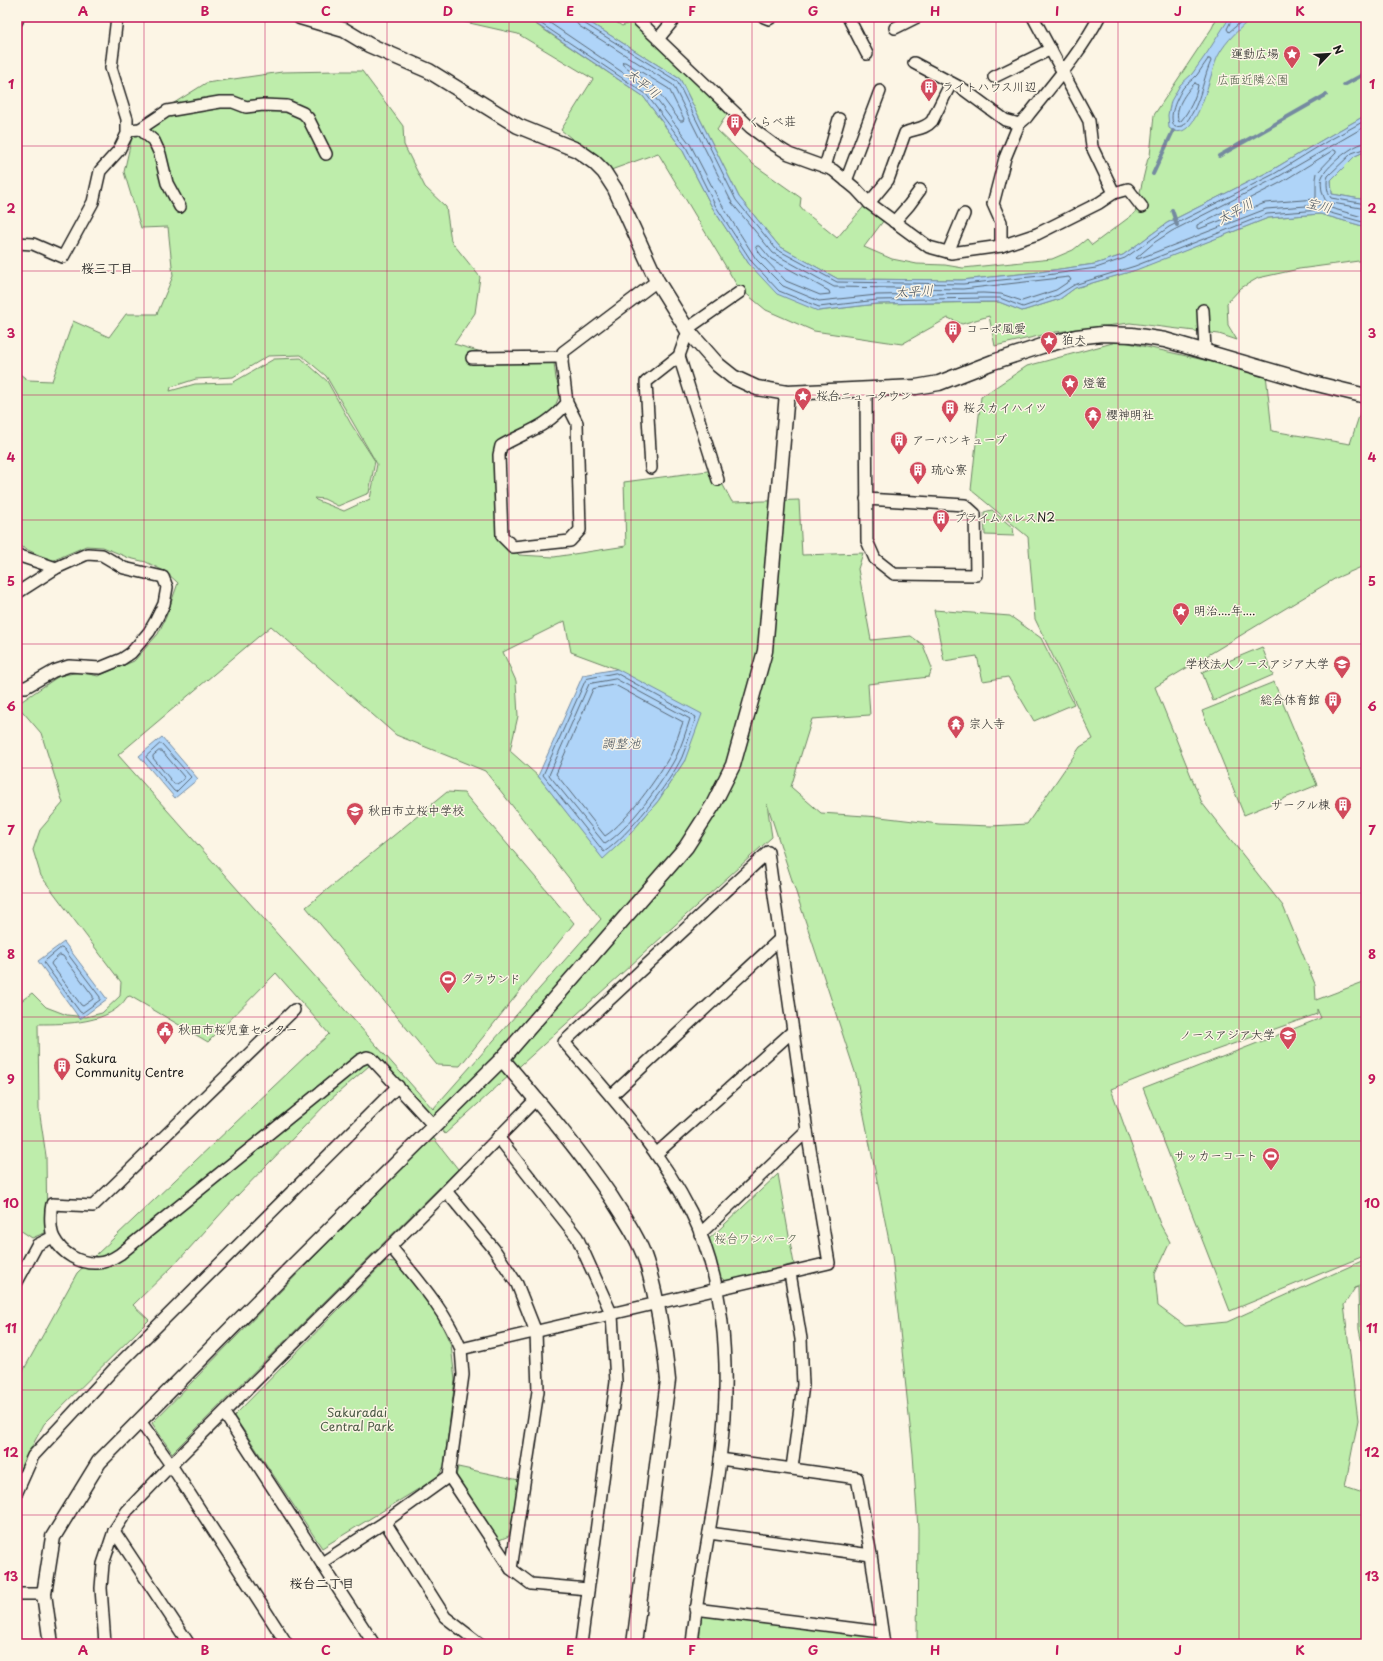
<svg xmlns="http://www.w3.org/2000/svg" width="1383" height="1661" viewBox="0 0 1383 1661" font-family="'Playpen Sans','Klee One',sans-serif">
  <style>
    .green { fill: #beedab; stroke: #6d8464; fill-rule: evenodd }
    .water { fill: #afd4f8; stroke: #748aa0 }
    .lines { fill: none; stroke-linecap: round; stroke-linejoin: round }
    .shore { stroke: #576674; stroke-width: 1 }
    .stream { stroke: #748aa0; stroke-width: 4 }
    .minor-casing { stroke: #1c1c1c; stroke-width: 14 }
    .tertiary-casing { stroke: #1c1c1c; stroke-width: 17 }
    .minor { stroke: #fcf5e5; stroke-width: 11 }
    .tertiary { stroke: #fcf5e5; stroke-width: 14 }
    .grid { fill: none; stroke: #c2185b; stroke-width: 1; stroke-opacity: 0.55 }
    .labels { text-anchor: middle; stroke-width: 3; stroke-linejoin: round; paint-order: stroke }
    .poi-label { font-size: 12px; fill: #1c1c1c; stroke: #fcf5e5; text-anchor: start }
    .park-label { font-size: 12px; fill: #4d5b47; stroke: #fcf5e5 }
    .water-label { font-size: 13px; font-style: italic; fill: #48535e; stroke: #fcf5e5 }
    .neighbourhood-label { font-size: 13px; font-weight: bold; fill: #1c1c1c; stroke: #fcf5e5 }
    .neatline { fill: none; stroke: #c2185b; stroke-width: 1.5 }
    .grid-label { font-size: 13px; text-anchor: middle; font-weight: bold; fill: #c2185b }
  </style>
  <rect width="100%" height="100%" fill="#fcf5e5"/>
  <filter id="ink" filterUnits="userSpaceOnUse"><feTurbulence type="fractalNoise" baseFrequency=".025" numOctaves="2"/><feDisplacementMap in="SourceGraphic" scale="8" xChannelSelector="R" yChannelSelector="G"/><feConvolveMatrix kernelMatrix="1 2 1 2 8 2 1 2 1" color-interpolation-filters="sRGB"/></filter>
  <g filter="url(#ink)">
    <g class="green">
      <path d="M443 17H520L531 21 643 96 682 149 712 207 749 264 818 311 877 304 999 302 1022 311 1060 299 1075 288 1132 271 1268 218 1320 214 1366 227V260L1299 269 1258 278 1241 288 1227 303 1228 325 1237 340 1219 334 1130 323 1056 332 995 346 989 316 962 324 948 318 902 344 814 331 766 310 738 287 658 153 611 170 561 130 593 79 518 34Z"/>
      <path d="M581 17H609L622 26 629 23 636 24 729 111 717 130 753 164 801 198 800 206 806 213 837 238 866 204 884 220 864 247 892 259 917 264 945 265 963 268 1052 259 1073 250 1087 239 1092 245 1135 213 1148 158 1150 156 1154 115 1212 28 1217 17H1366V115L1324 139 1272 170 1167 223 1123 255 1095 264 1039 272 962 280 838 279 779 246 739 197 680 79Z"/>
      <path d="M338 71H362L403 126 404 145 425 187 446 207 451 241 480 277 475 313 454 344 492 355H553L556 379 561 392 551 416 494 448 496 531 519 555 554 557 626 546 624 482 715 470 732 502 799 500 802 555 863 553 858 569 871 640 911 636 923 645 932 668 929 677 868 684 870 715 812 719 791 787 821 813 880 817 939 824 991 826 1027 824 1080 747 1093 739 1035 619 1028 537 971 490 981 397 1027 366 1120 341 1266 374 1272 431 1350 444 1361 410 1366 411V565L1336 578 1155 687 1202 803 1283 906 1315 984 1316 1000 1366 981V1255L1230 1311 1143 1088 1321 1018 1317 1009V1014L1157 1071 1111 1089 1160 1224 1170 1242 1155 1274 1158 1306 1185 1326 1227 1322 1366 1259V1282L1358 1286 1366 1284V1364L1359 1329 1358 1287 1355 1288 1344 1305 1358 1420 1345 1487 1366 1494V1644H917L918 1529 913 1454 892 1256 856 1075 767 804 772 837 445 1134 378 1058 330 1100 236 1197 177 1262 133 1305 149 1320 44 1424 17 1474V1382L77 1273 329 1034 276 973 208 1042 130 996 127 997C111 1024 66 1024 38 1024L39 1109 46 1156 47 1232 32 1238 17 1228V1004L32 993 46 1007 67 1015 86 1017 102 1013 120 996 121 982 41 876 33 850 40 830 63 803 41 733 17 705V695L22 701 59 676 79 672 98 676 134 661 158 634 166 617 178 583 166 572 146 562 129 558 103 547 86 546 52 561 17 545V455L20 434 17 433V372L28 380 52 381 73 321 109 337 126 314H157L173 276 168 227 141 228 124 172 134 128 206 83 282 72ZM301 355 326 376 377 464 370 499 344 511 316 500 314 498 324 499 338 506 369 493 375 461 351 424 327 381 301 358 274 359 232 383 195 384 170 391 171 387 196 379 233 377 268 356ZM565 621 571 652 617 669 685 760 658 801 629 835 603 858 538 776 510 751 518 716 516 681 503 652ZM271 626 396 735 485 771 601 919 433 1109 118 755Z"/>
      <path d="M1366 151V200L1332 194 1331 179 1355 156Z"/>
      <path d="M992 510 1013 528 1014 536 985 535 984 512Z"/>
      <path d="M934 610 1010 616 1041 638 1074 704 1034 721 1008 677 983 681 977 656 944 661Z"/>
      <path d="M1262 647 1273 675 1213 701 1202 672Z"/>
      <path d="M1274 682 1317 785 1244 815 1202 711Z"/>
      <path d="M447 792 464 793 574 923 460 1066 437 1065 306 907Z"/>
      <path d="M432 1136 458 1169 172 1453 152 1423Z"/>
      <path d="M778 1174 794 1264 726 1281 718 1276 707 1241Z"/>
      <path d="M386 1261 395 1262 434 1309 451 1345 455 1380 444 1466 438 1477 322 1548 234 1416Z"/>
      <path d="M458 1467 519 1480 509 1536 497 1541 456 1476Z"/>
      <path d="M701 1614 876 1636 878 1644H697Z"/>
    </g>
    <g class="water">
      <path d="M520 17H581L680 79 739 197 779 246 838 279 962 280 1039 272 1095 264 1123 255 1167 223 1272 170 1324 139 1366 115V151L1355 156 1331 180 1332 194 1366 200V227L1320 214 1268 218 1136 270 1075 288 1060 299 1022 311 999 302H983L877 304 818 311 777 294 749 264 712 207 682 149 643 96 532 21Z"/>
      <path d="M1230 17H1252C1240 29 1226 40 1218 56 1210 71 1197 149 1169 128L1168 115 1171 101 1180 85 1192 74 1207 53Z"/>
      <path d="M617 669 702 714 685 760 658 801 629 835 603 859 538 776 583 675Z"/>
      <path d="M162 737 198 779 175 798 139 756Z"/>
      <path d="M64 942 107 999 80 1019 38 961Z"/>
    </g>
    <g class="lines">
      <g class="shore">
        <path d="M531 17 646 94 686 147 715 205 752 262 779 291 819 307 877 300 983 298H1000L1023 307 1058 295 1074 285 1135 266 1267 214 1320 210 1366 223"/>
        <path d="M541 17 650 91 690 144 720 202 756 259 783 286 819 301 877 295 983 293 1001 294 1022 301 1056 290 1071 280 1069 277 963 289 834 287 773 253 732 203 673 85 579 26 576 22 575 17"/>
        <path d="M580 17 582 22 677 81 736 200 776 249 837 282 963 284 1040 276 1096 268 1125 258 1169 227 1274 174 1326 142 1366 120"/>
        <path d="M1233 17 1227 29 1229 32 1247 17"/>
        <path d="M1208 59H1210L1211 61C1201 84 1201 106 1183 126L1175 127C1167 117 1177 98 1183 88 1187 83 1193 80 1197 75 1201 70 1204 64 1208 59Z"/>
        <path d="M623 62H625L669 89 684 119 683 121H680L654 86 623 65Z"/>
        <path d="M1195 83 1198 85C1196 98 1189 111 1181 121L1179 122C1173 109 1186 92 1195 83Z"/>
        <path d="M1366 126 1276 178 1172 231 1155 242 1136 258 1138 259 1266 209 1320 205 1366 218"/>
        <path d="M1366 143C1354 143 1329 165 1323 175 1319 181 1322 197 1327 202L1366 209"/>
        <path d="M1366 148 1352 153 1328 176C1326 182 1327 193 1331 198L1366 204"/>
        <path d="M1334 150 1336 151V153L1317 173 1316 179V199L1265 203 1199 229 1197 228V225L1280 183Z"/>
        <path d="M757 246H760L771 259 829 291 830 294 820 295 786 281 761 255 756 248Z"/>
        <path d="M616 673 696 717C692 730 687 744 682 757 670 783 627 837 604 852L543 775 586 679Z"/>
        <path d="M616 679 690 719C686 731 682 745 676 757 663 782 628 830 605 844L549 775 589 684Z"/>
        <path d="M615 685 683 722C679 732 676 744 671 754 659 776 626 823 605 836L556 774 593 689Z"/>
        <path d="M160 744H162L191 777 176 792 174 791 146 757Z"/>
        <path d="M159 751H162L184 777V779L177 784H174L153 758V756Z"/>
        <path d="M61 948 64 949 100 997V1000L82 1013 80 1012 44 963 45 961Z"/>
        <path d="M60 955 63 956 93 996V999L83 1006 81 1005 51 964 52 962Z"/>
      </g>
      <g class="stream">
        <path d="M1344 85 1366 73"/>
        <path d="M1219 156 1326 95"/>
        <path d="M1153 174 1173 131"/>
        <path d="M1172 210 1177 225"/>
      </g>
      <g class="minor-casing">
        <g id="minor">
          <path d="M635 17 750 127 773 144 789 154 833 170 856 189 869 203 929 247 951 253 1001 246 1037 234 1099 203 1114 193"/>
          <path d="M764 17 769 19 772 17"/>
          <path d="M848 17 867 54"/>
          <path d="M1033 17 1089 121 1092 147 1114 193 1128 189 1142 207"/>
          <path d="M17 21 18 17"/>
          <path d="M895 28 917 17"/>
          <path d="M658 39 676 17"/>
          <path d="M914 63 963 89 1005 120 1019 124 1026 118C1051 86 1080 54 1099 17"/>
          <path d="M994 77 1051 49"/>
          <path d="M140 129 154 141 160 154 167 183 180 207"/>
          <path d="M128 130 140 129 167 111 220 102H233L246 107 263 105 287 106 303 113 308 118 326 154"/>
          <path d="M825 167 839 119"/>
          <path d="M846 181 880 91"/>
          <path d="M869 203 888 180 905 133C915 128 924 130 932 121L951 83"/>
          <path d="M894 222 909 205 920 190"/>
          <path d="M17 243 33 244 63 257 93 202 100 171 119 150 127 134V119L111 68 117 17"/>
          <path d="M1001 246V222L993 204 1005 158 1019 124"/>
          <path d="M948 252 964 214"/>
          <path d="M1203 310 1205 350"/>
          <path d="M687 329 740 292"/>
          <path d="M679 356 718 480"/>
          <path d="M472 358 563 357"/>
          <path d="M866 390 867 541 875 559 894 574 976 575 975 514 965 505 866 499"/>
          <path d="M567 403 577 423 580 530 570 541 513 547 502 536 499 455 501 446C527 431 546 428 567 403L562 362 563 352 657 281"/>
          <path d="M651 468 646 382 679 356 688 331"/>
          <path d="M17 555 56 568"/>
          <path d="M17 593 56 568 87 554 102 555 124 568 163 577 167 587 164 604 156 620 149 632 131 653 122 659 100 668 69 666 54 671 26 687H17"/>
          <path d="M294 1010 93 1206 52 1204C50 1212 50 1231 54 1238 62 1254 80 1264 97 1263 105 1263 114 1258 120 1254L360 1060 367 1057 371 1058 434 1126"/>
          <path d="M611 1096 781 938"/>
          <path d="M498 1137 577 1237 612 1315 616 1382 581 1644"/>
          <path d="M656 1154 793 1031"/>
          <path d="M446 1191 494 1249 517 1284 536 1332 538 1391 511 1569"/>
          <path d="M700 1234 807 1131"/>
          <path d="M391 1247C417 1279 445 1310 461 1349"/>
          <path d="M790 1273 801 1339 803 1385 792 1468"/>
          <path d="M17 1282 37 1245 53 1237"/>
          <path d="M224 1413 374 1644"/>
          <path d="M140 1421 171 1465 287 1644"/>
          <path d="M720 1459 857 1478 871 1555 884 1644"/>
          <path d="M449 1476 511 1569 531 1584 588 1589"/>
          <path d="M17 1492 33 1456 112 1371 398 1086"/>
          <path d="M385 1522 445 1617 480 1644"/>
          <path d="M114 1531 189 1644"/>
          <path d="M709 1533 871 1555"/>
          <path d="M322 1563 385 1522 449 1476 463 1375 461 1349 829 1263 807 1131 768 852 564 1042C610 1095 659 1148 691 1212 728 1287 730 1378 720 1460 713 1521 698 1582 692 1644"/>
          <path d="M17 1594H44"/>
          <path d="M695 1609 881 1632"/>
          <path d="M105 1644 101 1588 103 1564 114 1531 127 1511 171 1465 446 1191 536 1099"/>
        </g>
      </g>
      <g class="tertiary-casing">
        <g id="tertiary">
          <path d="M300 17 344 30 369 45 429 71 518 126 577 150 594 162 604 172 615 189 657 281 688 331 718 365 733 377 757 388 787 393 916 387 939 383 993 362 1042 346 1076 337 1102 334 1132 335 1165 340 1313 383 1366 396"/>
          <path d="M502 1059C540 1104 578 1148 611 1197 623 1216 639 1239 646 1261 658 1300 664 1340 668 1380L634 1644"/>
          <path d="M51 1644 44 1594 53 1537 99 1462 291 1268 502 1059 686 847 713 805 733 765 765 651 787 393"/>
        </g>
      </g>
      <use href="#minor" class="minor"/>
      <use href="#tertiary" class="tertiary"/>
    </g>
  </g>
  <path class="grid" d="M144 17V1644M265 17V1644M387 17V1644M509 17V1644M631 17V1644M752 17V1644M874 17V1644M996 17V1644M1118 17V1644M1239 17V1644M17 146H1366M17 271H1366M17 395H1366M17 520H1366M17 644H1366M17 768H1366M17 893H1366M17 1017H1366M17 1141H1366M17 1266H1366M17 1390H1366M17 1515H1366"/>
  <defs>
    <g id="sight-pin" transform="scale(0.9)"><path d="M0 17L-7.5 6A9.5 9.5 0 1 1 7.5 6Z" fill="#d1495b" stroke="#fcf5e5"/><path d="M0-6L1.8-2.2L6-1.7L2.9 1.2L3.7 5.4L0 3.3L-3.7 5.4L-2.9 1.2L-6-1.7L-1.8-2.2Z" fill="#fff"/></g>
    <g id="building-pin" transform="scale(0.9)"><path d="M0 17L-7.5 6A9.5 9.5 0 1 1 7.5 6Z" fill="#d1495b" stroke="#fcf5e5"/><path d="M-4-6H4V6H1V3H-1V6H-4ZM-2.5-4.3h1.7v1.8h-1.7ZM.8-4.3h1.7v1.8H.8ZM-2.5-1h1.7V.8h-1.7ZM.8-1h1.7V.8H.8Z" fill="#fff"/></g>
    <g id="temple-pin" transform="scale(0.9)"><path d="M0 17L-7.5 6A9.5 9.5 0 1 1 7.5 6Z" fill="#d1495b" stroke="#fcf5e5"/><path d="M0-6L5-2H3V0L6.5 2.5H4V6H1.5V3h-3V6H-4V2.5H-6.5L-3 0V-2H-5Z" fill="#fff"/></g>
    <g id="school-pin" transform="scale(0.9)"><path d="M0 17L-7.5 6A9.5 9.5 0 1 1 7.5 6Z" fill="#d1495b" stroke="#fcf5e5"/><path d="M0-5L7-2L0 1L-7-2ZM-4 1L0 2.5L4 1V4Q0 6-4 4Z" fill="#fff"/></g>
    <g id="stadium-pin" transform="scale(0.9)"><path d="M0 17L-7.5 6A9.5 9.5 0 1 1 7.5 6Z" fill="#d1495b" stroke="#fcf5e5"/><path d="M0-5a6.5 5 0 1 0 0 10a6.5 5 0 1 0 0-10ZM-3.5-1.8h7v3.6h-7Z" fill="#fff"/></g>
    <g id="civic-pin" transform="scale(0.9)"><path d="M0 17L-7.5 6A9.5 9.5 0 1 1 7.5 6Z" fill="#d1495b" stroke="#fcf5e5"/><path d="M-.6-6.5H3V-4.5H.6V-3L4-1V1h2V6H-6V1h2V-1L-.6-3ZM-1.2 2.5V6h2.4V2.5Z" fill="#fff"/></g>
    <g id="university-pin" transform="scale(0.9)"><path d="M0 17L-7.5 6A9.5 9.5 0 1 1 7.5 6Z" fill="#d1495b" stroke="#fcf5e5"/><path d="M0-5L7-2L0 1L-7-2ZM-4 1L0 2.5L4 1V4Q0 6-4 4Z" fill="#fff"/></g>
  </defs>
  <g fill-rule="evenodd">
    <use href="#sight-pin" x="1292" y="54"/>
    <use href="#building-pin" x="929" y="87"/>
    <use href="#building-pin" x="735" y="122"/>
    <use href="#building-pin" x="953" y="329"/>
    <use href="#sight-pin" x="1049" y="340"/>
    <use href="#sight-pin" x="1070" y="383"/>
    <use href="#sight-pin" x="803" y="396"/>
    <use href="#building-pin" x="950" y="408"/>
    <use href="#temple-pin" x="1093" y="415"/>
    <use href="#building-pin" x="899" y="440"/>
    <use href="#building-pin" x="918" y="470"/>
    <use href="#building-pin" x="941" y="518"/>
    <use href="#sight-pin" x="1181" y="611"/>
    <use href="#school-pin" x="1342" y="664"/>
    <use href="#building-pin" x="1333" y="700"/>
    <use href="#temple-pin" x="956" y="724"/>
    <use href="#building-pin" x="1343" y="805"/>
    <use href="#school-pin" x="355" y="811"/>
    <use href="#stadium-pin" x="448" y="979"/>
    <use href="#civic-pin" x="165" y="1030"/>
    <use href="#university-pin" x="1288" y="1035"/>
    <use href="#building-pin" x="62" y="1066"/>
    <use href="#stadium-pin" x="1271" y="1156"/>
  </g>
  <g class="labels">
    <g class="poi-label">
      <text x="1279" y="58" text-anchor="end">運動広場</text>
      <text x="942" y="91">ライトハウス川辺</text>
      <text x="748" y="126">くらべ荘</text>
      <text x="966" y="333">コーポ風愛</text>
      <text x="1062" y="344">狛犬</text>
      <text x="1083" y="387">燈篭</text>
      <text x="816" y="400">桜台ニュータウン</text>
      <text x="963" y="412">桜スカイハイツ</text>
      <text x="1106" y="419">櫻神明社</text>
      <text x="912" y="444">アーバンキューブ</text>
      <text x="931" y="474">琉心寮</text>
      <text x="954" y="522">プライムパレスN2</text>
      <text x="1194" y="615">明治....年....</text>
      <text x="1329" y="668" text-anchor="end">学校法人ノースアジア大学</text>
      <text x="1320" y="704" text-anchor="end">総合体育館</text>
      <text x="969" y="728">宗入寺</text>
      <text x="1330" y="809" text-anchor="end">サークル棟</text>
      <text x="368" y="815">秋田市立桜中学校</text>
      <text x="461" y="983">グラウンド</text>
      <text x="178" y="1034">秋田市桜児童センター</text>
      <text x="1275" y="1039" text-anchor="end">ノースアジア大学</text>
      <text x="75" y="1063">Sakura<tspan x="75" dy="14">Community Centre</tspan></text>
      <text x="1258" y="1160" text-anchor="end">サッカーコート</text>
    </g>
    <g class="park-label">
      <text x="1253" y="84">広面近隣公園</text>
      <text x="756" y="1243">桜台ワンパーク</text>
      <text x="357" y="1417">Sakuradai<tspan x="357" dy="14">Central Park</tspan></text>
    </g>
    <g class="water-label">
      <text transform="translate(643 83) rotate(39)" y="5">太平川</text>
      <text transform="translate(1319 205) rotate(14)" y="5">宝川</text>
      <text transform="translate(1235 211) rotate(-28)" y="5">太平川</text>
      <text transform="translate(914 291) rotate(-4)" y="5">太平川</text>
      <text x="621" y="748">調整池</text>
    </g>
    <g class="neighbourhood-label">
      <text x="107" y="273">桜三丁目</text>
      <text x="322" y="1588">桜台二丁目</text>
    </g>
  </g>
  <rect width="1383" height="1661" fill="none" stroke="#fcf5e5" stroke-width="44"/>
  <g transform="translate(1329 54) rotate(65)" stroke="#fcf5e5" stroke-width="3" paint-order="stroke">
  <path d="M0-3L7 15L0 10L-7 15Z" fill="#1c1c1c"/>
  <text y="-6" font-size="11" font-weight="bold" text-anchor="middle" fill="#1c1c1c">N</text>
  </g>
  <rect x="22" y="22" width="1339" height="1617" class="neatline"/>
  <g class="grid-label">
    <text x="83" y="16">A</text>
    <text x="205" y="16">B</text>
    <text x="326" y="16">C</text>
    <text x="448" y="16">D</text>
    <text x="570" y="16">E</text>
    <text x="692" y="16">F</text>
    <text x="813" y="16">G</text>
    <text x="935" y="16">H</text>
    <text x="1057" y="16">I</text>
    <text x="1178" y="16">J</text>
    <text x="1300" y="16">K</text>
    <text x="11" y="89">1</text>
    <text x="1372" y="89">1</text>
    <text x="11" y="213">2</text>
    <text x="1372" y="213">2</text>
    <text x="11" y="338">3</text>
    <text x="1372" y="338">3</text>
    <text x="11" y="462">4</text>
    <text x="1372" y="462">4</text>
    <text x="11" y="586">5</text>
    <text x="1372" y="586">5</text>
    <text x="11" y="711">6</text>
    <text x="1372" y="711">6</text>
    <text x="11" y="835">7</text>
    <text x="1372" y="835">7</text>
    <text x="11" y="959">8</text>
    <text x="1372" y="959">8</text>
    <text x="11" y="1084">9</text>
    <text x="1372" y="1084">9</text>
    <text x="11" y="1208">10</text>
    <text x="1372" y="1208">10</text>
    <text x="11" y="1333">11</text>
    <text x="1372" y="1333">11</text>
    <text x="11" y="1457">12</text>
    <text x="1372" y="1457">12</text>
    <text x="11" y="1581">13</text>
    <text x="1372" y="1581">13</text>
    <text x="83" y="1655">A</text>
    <text x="205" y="1655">B</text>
    <text x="326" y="1655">C</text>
    <text x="448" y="1655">D</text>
    <text x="570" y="1655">E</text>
    <text x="692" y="1655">F</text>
    <text x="813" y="1655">G</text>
    <text x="935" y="1655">H</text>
    <text x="1057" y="1655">I</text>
    <text x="1178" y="1655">J</text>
    <text x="1300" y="1655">K</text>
  </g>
</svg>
